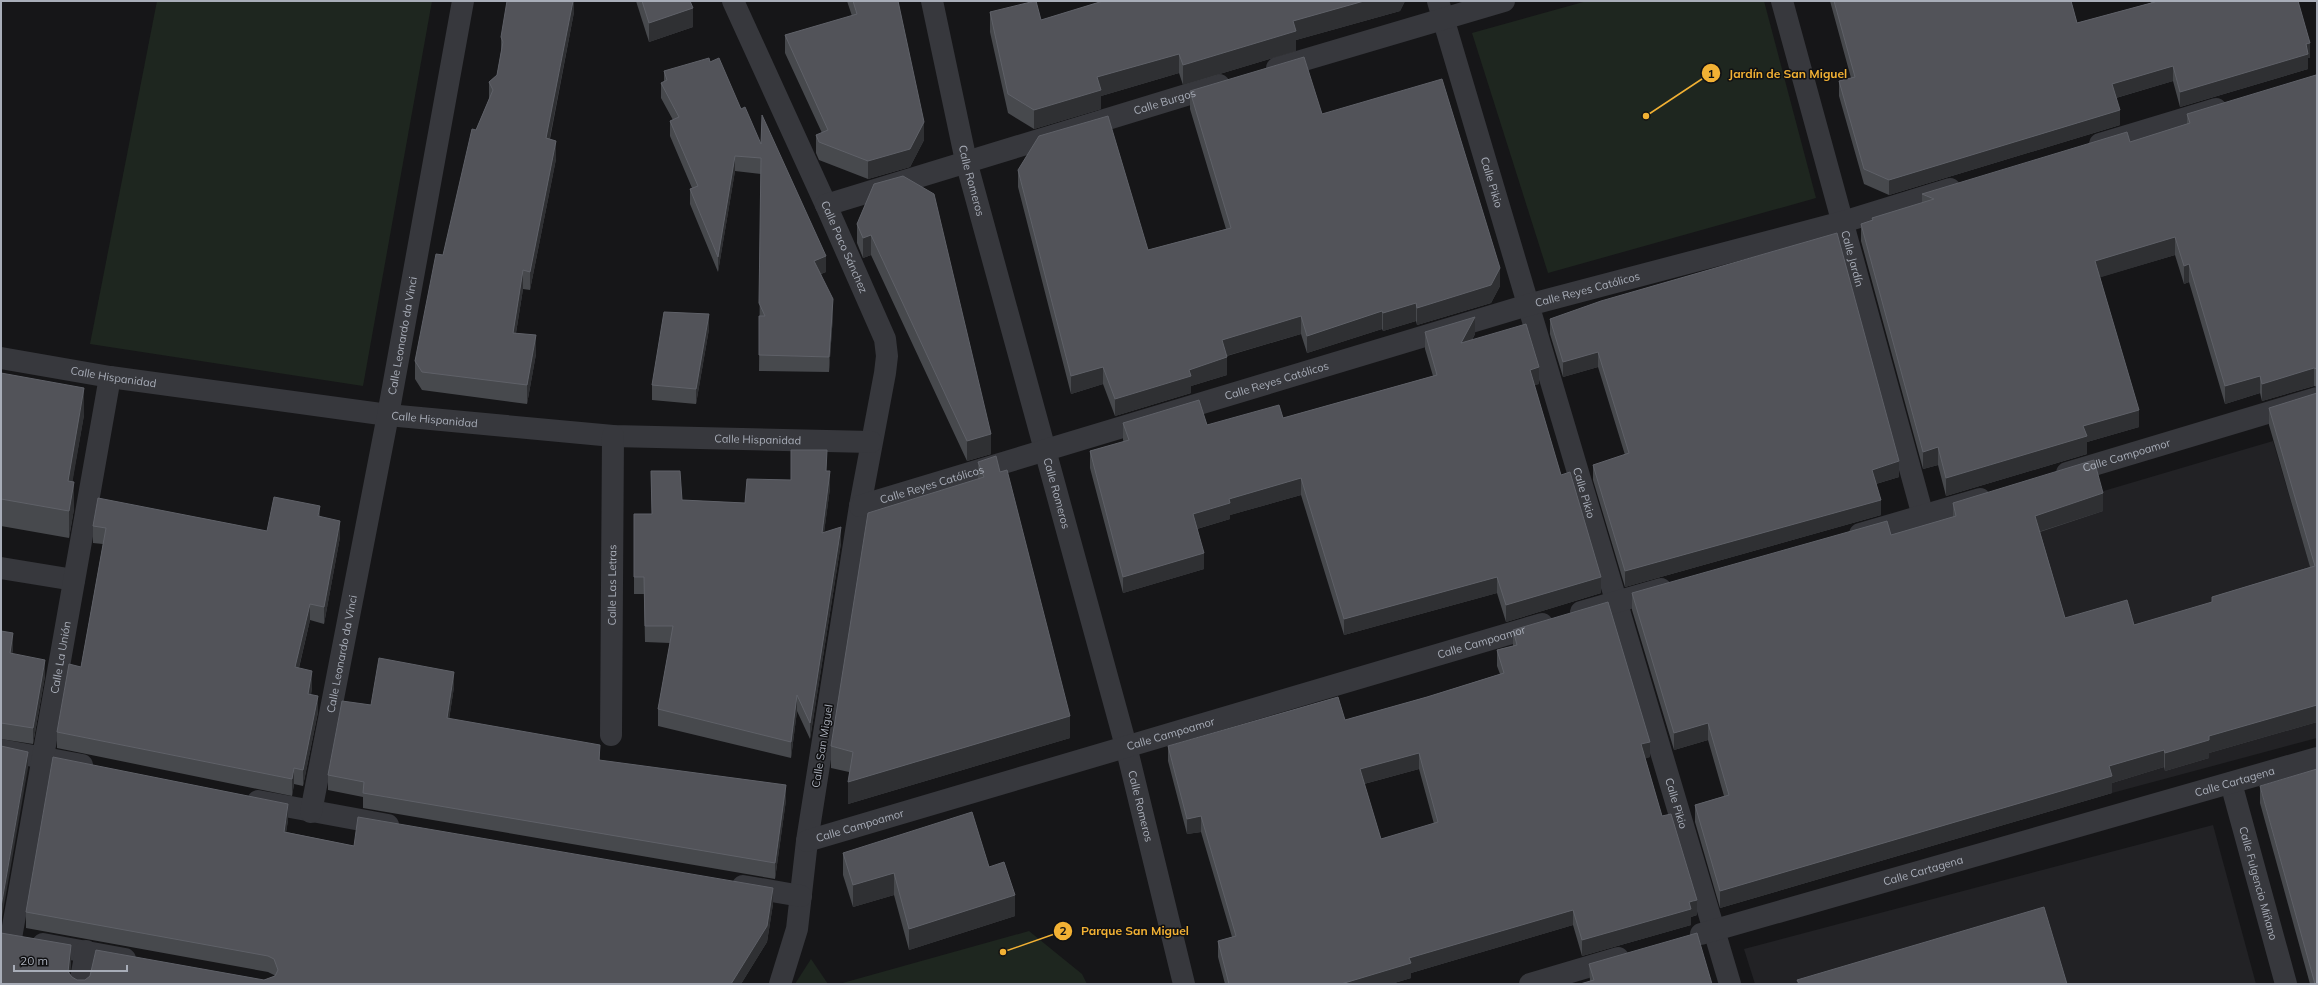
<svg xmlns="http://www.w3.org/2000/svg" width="2318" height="985" viewBox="0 0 2318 985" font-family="Mulish,sans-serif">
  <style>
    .built { fill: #222225 }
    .green { fill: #1e261f }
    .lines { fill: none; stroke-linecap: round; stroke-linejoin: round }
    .street { stroke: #37383d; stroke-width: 22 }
    .wall { fill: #47494d; fill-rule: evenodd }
    .shaded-wall { fill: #2f3033 }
    .building { fill: #525359; stroke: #5f6168; fill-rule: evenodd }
    .labels { text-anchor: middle; stroke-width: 3; stroke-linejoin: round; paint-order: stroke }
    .street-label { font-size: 11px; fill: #a8adb8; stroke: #111113 }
    .leader { fill: none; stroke: #f2b134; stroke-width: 1.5 }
    .callout-dot { fill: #f2b134; stroke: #111113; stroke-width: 1.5 }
    .mark-label { font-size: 12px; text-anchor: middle; font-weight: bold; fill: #111 }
    .callout-label { font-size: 12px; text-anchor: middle; font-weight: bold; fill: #f2b134; stroke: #111113; stroke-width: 3; stroke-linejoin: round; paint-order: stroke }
  </style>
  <rect width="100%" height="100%" fill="#161618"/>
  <g class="built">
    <path d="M2273 441 2317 590V738L2112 793 2029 513Z"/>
    <path d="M2213 825 2256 984H1755L1744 949Z"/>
  </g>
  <g class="green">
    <path d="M157 1H432L363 386 90 344Z"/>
    <path d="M1587 1H1764L1816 198 1548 273 1472 33Z"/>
    <path d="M1029 931 1082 974 1087 984H839Z"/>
    <path d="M811 959 828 984H795Z"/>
  </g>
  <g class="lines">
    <g class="street">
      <path id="s1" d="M733 1 826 205 885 339 887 356 885 373 860 506 807 841 797 929 780 984"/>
      <path id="s2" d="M932 1 966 161 1126 746 1184 984"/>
      <path id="s3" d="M1438 1 1730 984"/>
      <path id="s4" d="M1782 1 1923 516"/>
      <path d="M1277 68 1504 1"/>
      <path d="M2100 144 2216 109"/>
      <path id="s5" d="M826 205 1219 85"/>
      <path id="s6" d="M1 358 110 377 388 415 613 436 871 442"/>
      <path id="s7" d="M2067 473 2317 398"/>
      <path id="s8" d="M860 506 1528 305 1843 222 1950 189"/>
      <path d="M1860 534 1980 499"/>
      <path d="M1 568 74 580"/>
      <path d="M1581 612 1661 589"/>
      <path id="s9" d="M611 735 613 436"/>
      <path d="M1 750 82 765"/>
      <path id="s10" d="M2231 783 2286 984"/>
      <path d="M258 801 388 825"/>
      <path id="s11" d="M311 812 388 415 463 1"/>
      <path id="s12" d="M807 841 1542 624"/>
      <path d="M743 886 801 896"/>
      <path id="s13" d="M1701 934 2317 758"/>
      <path id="s14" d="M11 938 110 377"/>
      <path d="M43 944 125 959"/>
      <path d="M80 984 86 951"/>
      <path d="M1530 984 1618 958"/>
    </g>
  </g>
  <g class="wall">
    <path d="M636 1H690L693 27 649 42Z"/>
    <path d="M847 1H898L924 140 910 167 868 179 819 160 816 153V135L822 133 785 53V35L852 16Z"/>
    <path d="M1104 1H1405L1400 11 1296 40V51L1183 85 1179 73 1101 96V109L1034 129 1008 113 990 32V12L1041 20Z"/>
    <path d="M1830 1H2071L2077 23 2151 3V1H2298L2310 58H2308V69L2180 107 2173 81 2116 98 2120 125 1889 195 1864 184 1839 96V81L1851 78Z"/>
    <path d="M574 2V12L550 139 556 159 530 290 523 289 516 333 536 354 527 404 422 390 415 379V361L476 130 489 99V82L497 75 501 52V37Z"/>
    <path d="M710 62 741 109 761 144 826 272 821 274 833 315 829 372 759 371 761 174 735 171 718 272 690 204V189L692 188 670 136V121L673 120 661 98V83L664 82V71Z"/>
    <path d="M2317 79V387L2314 386 2262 401 2260 393 2225 404 2189 282 2184 284 2175 255 2100 277 2139 427 2087 442V454L1946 496 1938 465 1923 469 1861 241V224L1872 220V218L1922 203V194L2130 142 2187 124V114Z"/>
    <path d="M1190 91 1322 114 1500 286 1491 303 1417 325 1416 321 1383 331 1382 329 1307 353 1301 334 1227 356V375L1191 386V393L1115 416 1103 384 1071 394 1018 187V170L1148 250 1226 229 1190 109Z"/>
    <path d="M874 184 991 454 967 461 871 255 863 258 857 243V224Z"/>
    <path d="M1550 319 1899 477 1876 484 1881 515 1625 587 1593 480V465L1625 455 1598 367 1563 377 1550 334Z"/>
    <path d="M709 329 696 404 652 400V385Z"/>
    <path d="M1425 332 1475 334 1472 340 1539 384 1534 385 1561 475 1601 593 1506 622 1497 593 1344 635 1301 495 1230 515V519L1197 529 1204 569 1123 593 1090 468V451L1124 442 1123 440V423L1207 425 1283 418 1433 376 1425 349Z"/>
    <path d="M1 373 84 415 72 482 74 509 69 538 1 526Z"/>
    <path d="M2317 393V722L2209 753V758L2165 771 2164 767 2112 783V793L1720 908 1695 822V805L1724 796 1708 740 1674 750 1632 610V593L1891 535 1953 517V503L2103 511 2040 532 2065 618 2134 625 2212 603V597L2310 567 2269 425V408Z"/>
    <path d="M978 462 1000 472 1070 738 848 804 849 772 831 768V746L978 479Z"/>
    <path d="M651 471 682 500 745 503 791 480 827 471 830 488 824 532 841 543 810 739 797 711 791 758 658 726V709L670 643 645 642 644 594H634V514H652Z"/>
    <path d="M320 517 340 537 324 624 310 620 299 668 312 687 311 695 318 712 303 786 294 784 292 796 57 748V732L81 667 103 544 93 543V526L267 531Z"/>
    <path d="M1513 630 1650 757 1645 758 1662 816 1697 915 1691 917V925L1582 956 1573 925 1411 973V978L1391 984H1225L1218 957V941L1232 937 1201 832 1187 834 1168 761V746L1345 720 1427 697 1500 674 1497 666V650L1513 646ZM1419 769 1434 824 1381 839 1364 784Z"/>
    <path d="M1 631 13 649 12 654 45 676 33 744 1 739Z"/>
    <path d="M454 687 449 719 600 761 786 800 775 879 363 808V797L328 790V775L371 705Z"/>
    <path d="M2260 786 2317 984H2310L2260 803Z"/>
    <path d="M288 820 286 832 354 846 773 904 767 942 741 984H1L71 961 70 974 72 977 77 980H264L275 976 274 975 268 972 26 928V912Z"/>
    <path d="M843 853 989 867 1015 916 909 950 894 895 853 907 843 875Z"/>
    <path d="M1589 964 1712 984 1590 981Z"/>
  </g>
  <g class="shaded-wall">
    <path d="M571 1H577L574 2V12L546 157V138Z"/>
    <path d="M1364 1H1405L1400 11 1296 40V51L1183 85V65L1293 21Z"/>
    <path d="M693 8V27L649 42V23Z"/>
    <path d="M2310 43V58H2308V69L2180 107V92Z"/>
    <path d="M1179 54V73L1101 96V109L1034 129V110L1097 77Z"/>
    <path d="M2173 66V81L2112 99V84Z"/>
    <path d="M2120 110V125L1889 195V180Z"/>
    <path d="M924 122V140L910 167 868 179V161Z"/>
    <path d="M556 141V159L530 290V272Z"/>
    <path d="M735 156V171L718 272V257Z"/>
    <path d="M871 235V255L863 258V238Z"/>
    <path d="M2175 237V255L2095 279V261Z"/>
    <path d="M826 256V272L814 276V261Z"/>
    <path d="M2189 264V282L2184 284V266Z"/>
    <path d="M1500 268V286L1491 303 1417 325V308Z"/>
    <path d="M523 270V289L513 351V333Z"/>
    <path d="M833 299V315L829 372V357Z"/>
    <path d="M1416 303V321L1383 331V313Z"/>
    <path d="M1382 311V329L1307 353V336Z"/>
    <path d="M709 314V329L696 404V389Z"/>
    <path d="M1301 316V334L1222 357V340Z"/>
    <path d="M1475 317V334L1461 360V343Z"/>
    <path d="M536 335V354L527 404V385Z"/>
    <path d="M1598 352V367L1563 377V362Z"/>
    <path d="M1227 357V375L1191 386V393L1115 416V399L1189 370Z"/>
    <path d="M1103 367V384L1071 394V376Z"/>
    <path d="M1539 367V384L1530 386V370Z"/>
    <path d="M2314 368V386L2262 401V384Z"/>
    <path d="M2260 376V393L2225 404V386Z"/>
    <path d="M84 388V415L68 508V481Z"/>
    <path d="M2139 410V427L2087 442V454L1946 496V478L2083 426Z"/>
    <path d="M991 434V454L967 461V441Z"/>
    <path d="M1938 447V465L1923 469V452Z"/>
    <path d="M1899 461V477L1872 485V470Z"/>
    <path d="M830 471V488L822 549V533Z"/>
    <path d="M1301 478V495L1230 515V519L1193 530V514L1229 499Z"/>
    <path d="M74 482V509L69 538V511Z"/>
    <path d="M2103 493V511L2035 533V516Z"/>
    <path d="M1881 500V515L1625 587V571Z"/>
    <path d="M320 506V523L318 516Z"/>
    <path d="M340 521V537L324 624V607Z"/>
    <path d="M841 527V543L810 739V723Z"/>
    <path d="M1204 553V569L1123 593V577Z"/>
    <path d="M1497 577V593L1344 635V619Z"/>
    <path d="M1601 577V593L1506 622V605Z"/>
    <path d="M310 604V620L295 684V667Z"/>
    <path d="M13 633V649L10 669V653Z"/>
    <path d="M45 660V676L33 744V728Z"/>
    <path d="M312 671V687L308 711V694Z"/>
    <path d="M454 672V687L447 733V718Z"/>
    <path d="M797 695V711L791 758V742Z"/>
    <path d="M318 696V712L303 786V770Z"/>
    <path d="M2317 705V722L2209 753V758L2165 771V753L2209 736Z"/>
    <path d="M1070 716V738L848 804V782Z"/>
    <path d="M1708 723V740L1674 750V733Z"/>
    <path d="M1650 742V757L1641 760V744Z"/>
    <path d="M600 745V761L599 760Z"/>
    <path d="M2164 750V767L2112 783V793L1720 908V891L2109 766Z"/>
    <path d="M28 752V768L1 923V907Z"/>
    <path d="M1419 753V769L1360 785V769Z"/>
    <path d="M294 768V784L292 796V779Z"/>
    <path d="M786 785V800L775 879V863Z"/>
    <path d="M288 804V820L284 848V832Z"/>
    <path d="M1201 816V832L1187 834V819Z"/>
    <path d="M894 873V895L853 907V885Z"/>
    <path d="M773 888V904L767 942 741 984H731Z"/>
    <path d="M1015 895V916L909 950V929Z"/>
    <path d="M1697 900V915L1691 917V925L1582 956V940Z"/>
    <path d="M1573 910V925L1411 973V978L1391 984H1341L1409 958Z"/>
    <path d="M71 945V961L69 984 68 972Z"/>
  </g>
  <g class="building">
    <path d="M507 1H573L546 138 556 141 530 272 523 270 513 333 536 335 527 385 422 372 415 361 436 254 443 255 472 129 476 130 493 90 489 82 497 75 503 42 501 37Z"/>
    <path d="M642 1H690L693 8 649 23Z"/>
    <path d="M853 1H898L924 122 910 149 868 161 819 142 816 135 828 130 785 35 857 14Z"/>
    <path d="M1035 1H1036L1041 20 1103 1H1364L1293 21 1296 31 1183 65 1179 54 1097 77 1101 90 1034 110 1008 94 990 12Z"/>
    <path d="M1834 1H2071L2077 23 2155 2V1H2298L2310 43 2306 44 2308 54 2180 92 2173 66 2112 84 2120 110 1889 180 1864 169 1839 81 1855 77Z"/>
    <path d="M1304 57 1322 114 1442 79 1500 268 1491 285 1417 308 1416 303 1383 313 1382 311 1307 336 1301 316 1222 340 1227 357 1189 370 1191 376 1115 399 1103 367 1071 376 1018 170 1039 136 1108 116 1148 250 1231 228 1190 91Z"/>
    <path d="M709 58 710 62 719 58 741 109 745 107 761 144 762 115 826 256 814 261 833 299 829 357 759 355V316H765L759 303 761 158 735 156 718 257 690 189 698 186 670 121 679 117 661 83 667 80 664 71Z"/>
    <path d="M2316 75 2317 79V369L2314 368 2262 384 2260 376 2225 386 2189 264 2184 266 2175 237 2095 261 2139 410 2083 426 2087 436 1946 478 1938 447 1923 452 1861 224 1873 220 1872 218 1934 199 1922 194 2127 132 2130 142 2190 123 2187 114Z"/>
    <path d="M903 176 934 194 991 434 967 441 871 235 863 238 857 224 874 184Z"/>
    <path d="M1837 233 1899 461 1872 470 1881 500 1625 571 1593 465 1629 453 1598 352 1563 362 1550 319 1601 301Z"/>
    <path d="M664 312 709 314 696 389 652 385Z"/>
    <path d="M1475 317 1461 343 1526 324 1539 367 1530 370 1561 475 1570 472 1601 577 1506 605 1497 577 1344 619 1301 478 1229 499 1230 503 1193 514 1204 553 1123 577 1090 451 1129 440 1123 423 1199 400 1207 425 1279 405 1283 418 1437 375 1425 332Z"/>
    <path d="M1 373 84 388 68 481 74 482 69 511 1 499Z"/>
    <path d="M2317 393V705L2209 736V740L2165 753 2164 750 2109 766 2112 776 1720 891 1695 805 1729 795 1708 723 1674 733 1632 593 1887 521 1891 535 1956 516 1953 503 2094 460 2103 493 2035 516 2065 618 2127 600 2134 625 2212 602V597L2315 566 2269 408Z"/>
    <path d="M791 450H827L826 471H830L822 533 841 527 810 723 797 695 791 742 658 709 673 626H645L644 577H634V514H652L651 471H680L682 500 745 503 747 479 791 480Z"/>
    <path d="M996 456 1000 472 1007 470 1070 716 848 782 853 752 831 746 868 513 984 477 978 462Z"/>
    <path d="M274 497 320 506 318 516 340 521 324 607 310 604 295 667 312 671 308 694 318 696 303 770 294 768 292 779 57 732 69 664 81 667 92 606 106 528 93 526 98 498 267 531Z"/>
    <path d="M1608 602 1650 742 1641 744 1662 816 1671 814 1697 900 1689 902 1691 909 1582 940 1573 910 1409 958 1411 963 1341 984H1229L1218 941 1236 936 1201 816 1187 819 1168 746 1338 697 1345 720 1427 697 1504 673 1497 650 1517 645 1513 630ZM1419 753 1438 822 1381 839 1360 769Z"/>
    <path d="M1 631 13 633 10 653 45 660 33 728 1 723Z"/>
    <path d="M379 658 454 672 447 718 600 745 599 760 786 785 775 863 363 793 364 782 328 775 342 701 371 705Z"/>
    <path d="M1 746 28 752 1 907Z"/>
    <path d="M53 757 288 804 284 832 354 846 358 817 773 888 767 926 731 984H1V933L71 945 68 972 72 977 77 980H85L90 976 96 950 264 980 275 976 278 970 274 959 268 956 26 912Z"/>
    <path d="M2317 769V984H2315L2260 786Z"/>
    <path d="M972 812 989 867 1004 862 1015 895 909 929 894 873 853 885 843 853Z"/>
    <path d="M2044 907 2067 984H1799L1797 980Z"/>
    <path d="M1697 933 1712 984H1580L1594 980 1589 964Z"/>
  </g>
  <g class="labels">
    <g class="street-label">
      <text dy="4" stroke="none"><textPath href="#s5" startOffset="354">Calle Burgos</textPath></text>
      <text dy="4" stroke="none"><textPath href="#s2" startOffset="184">Calle Romeros</textPath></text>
      <text dy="4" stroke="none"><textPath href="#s3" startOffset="189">Calle Pikio</textPath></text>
      <text dy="4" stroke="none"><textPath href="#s1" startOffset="270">Calle Paco Sánchez</textPath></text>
      <text dy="4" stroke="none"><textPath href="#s4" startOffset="267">Calle Jardín</textPath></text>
      <text dy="4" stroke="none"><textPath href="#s8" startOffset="759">Calle Reyes Católicos</textPath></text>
      <text dy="4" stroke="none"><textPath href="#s11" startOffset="485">Calle Leonardo da Vinci</textPath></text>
      <text dy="4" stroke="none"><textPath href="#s6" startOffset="114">Calle Hispanidad</textPath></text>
      <text dy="4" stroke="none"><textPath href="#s8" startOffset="435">Calle Reyes Católicos</textPath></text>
      <text dy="4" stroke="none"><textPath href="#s6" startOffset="438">Calle Hispanidad</textPath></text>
      <text dy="4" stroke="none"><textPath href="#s6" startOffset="762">Calle Hispanidad</textPath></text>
      <text dy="4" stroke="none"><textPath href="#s7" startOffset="62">Calle Campoamor</textPath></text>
      <text dy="4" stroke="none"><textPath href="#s8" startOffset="75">Calle Reyes Católicos</textPath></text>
      <text dy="4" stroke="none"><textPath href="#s2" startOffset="508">Calle Romeros</textPath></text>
      <text dy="4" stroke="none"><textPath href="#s3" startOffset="513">Calle Pikio</textPath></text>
      <text dy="4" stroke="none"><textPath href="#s9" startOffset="150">Calle Las Letras</textPath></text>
      <text dy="4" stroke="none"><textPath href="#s12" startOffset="703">Calle Campoamor</textPath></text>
      <text dy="4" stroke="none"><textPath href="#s11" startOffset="161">Calle Leonardo da Vinci</textPath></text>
      <text dy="4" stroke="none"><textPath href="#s14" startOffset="285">Calle La Unión</textPath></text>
      <text dy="4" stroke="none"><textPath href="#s12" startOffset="379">Calle Campoamor</textPath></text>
      <text transform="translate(822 746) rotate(-81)" y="4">Calle San Miguel</text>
      <text dy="4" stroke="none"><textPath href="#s13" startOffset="555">Calle Cartagena</textPath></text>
      <text dy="4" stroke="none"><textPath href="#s3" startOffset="837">Calle Pikio</textPath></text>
      <text dy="4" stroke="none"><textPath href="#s2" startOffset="832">Calle Romeros</textPath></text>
      <text dy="4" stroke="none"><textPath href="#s12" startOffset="55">Calle Campoamor</textPath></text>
      <text dy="4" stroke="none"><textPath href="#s13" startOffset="231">Calle Cartagena</textPath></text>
      <text dy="4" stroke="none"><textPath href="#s10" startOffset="104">Calle Fulgencio Miñano</textPath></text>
    </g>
  </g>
  <path class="leader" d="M1646 116L1711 73M1003 952L1063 931"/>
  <g class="callout-dot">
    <circle cx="1646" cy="116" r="4"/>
    <circle cx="1003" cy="952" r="4"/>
    <circle cx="1711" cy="73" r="10"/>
    <circle cx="1063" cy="931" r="10"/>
  </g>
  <g class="mark-label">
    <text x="1711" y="78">1</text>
    <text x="1063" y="935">2</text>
  </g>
  <g class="callout-label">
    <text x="1788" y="78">Jardín de San Miguel</text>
    <text x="1135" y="935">Parque San Miguel</text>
  </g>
  <rect width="2318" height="985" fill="none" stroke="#a8adb8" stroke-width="4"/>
  <path d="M14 965v6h113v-6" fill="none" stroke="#a8adb8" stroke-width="2"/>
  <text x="20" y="965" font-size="12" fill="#a8adb8" stroke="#111113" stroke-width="3" paint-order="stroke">20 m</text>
</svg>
